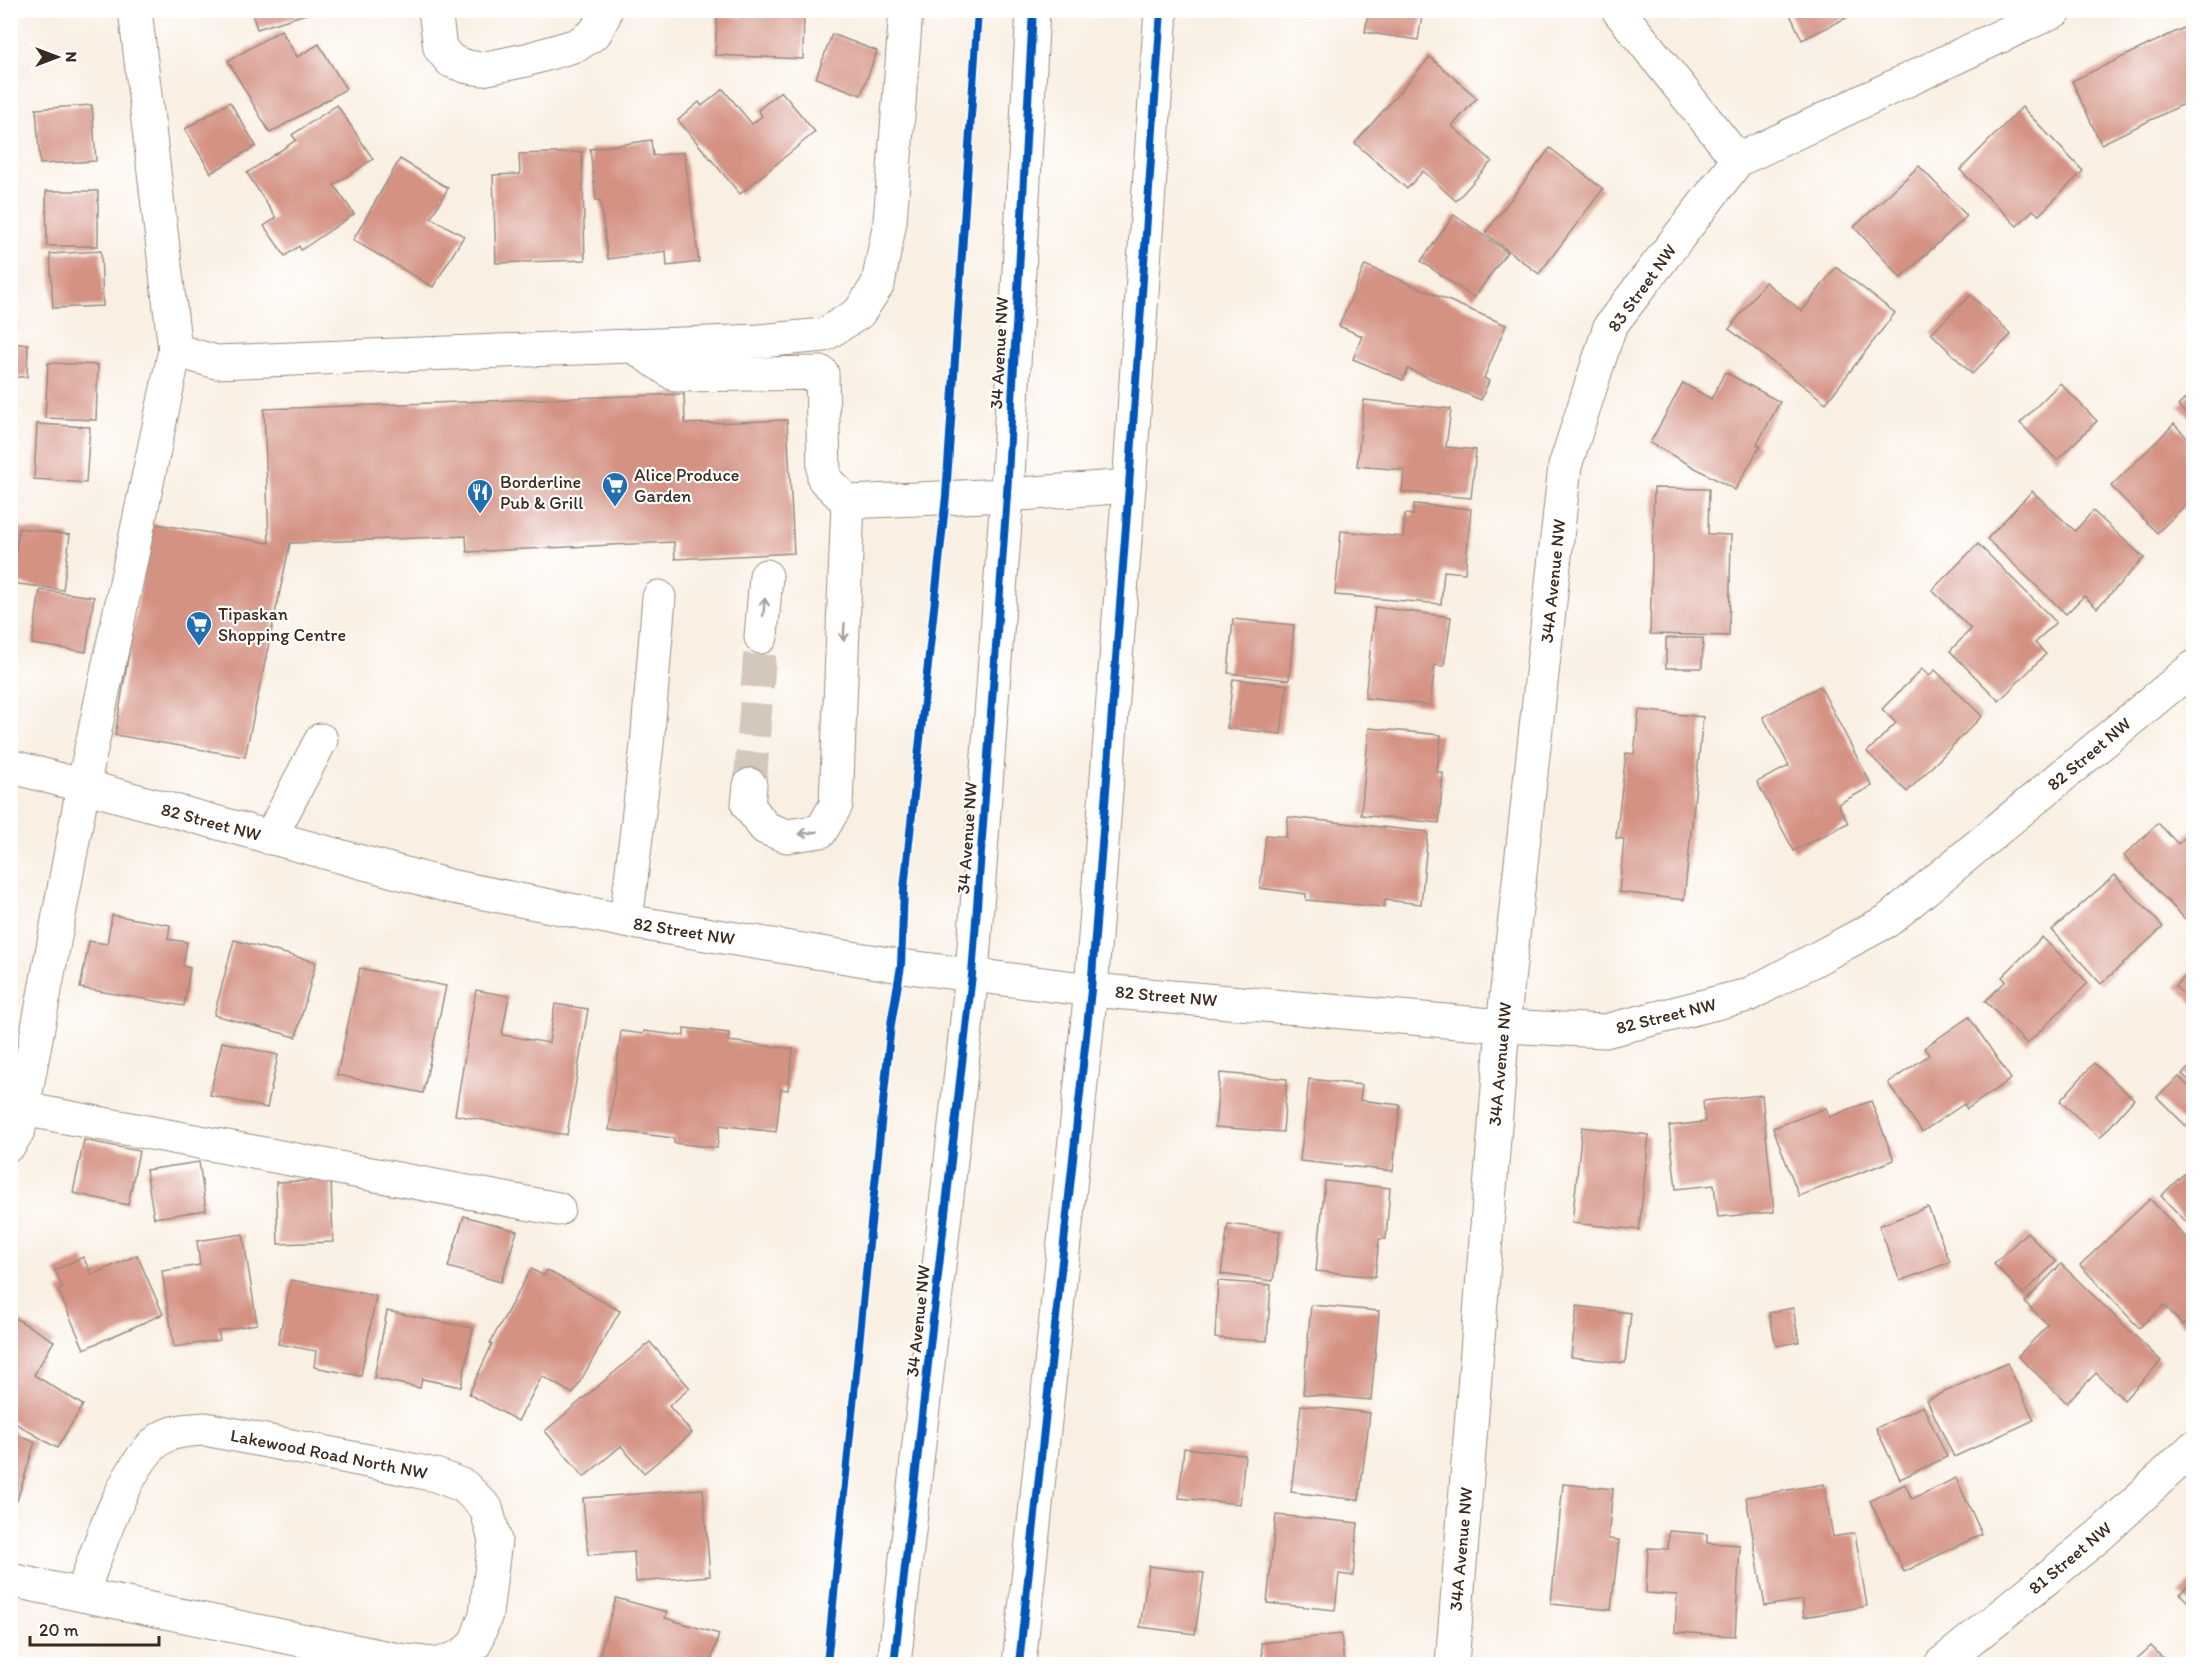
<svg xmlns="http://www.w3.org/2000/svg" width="2204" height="1675" viewBox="0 0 2204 1675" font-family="Itim,sans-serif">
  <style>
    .building { fill: #d49283 }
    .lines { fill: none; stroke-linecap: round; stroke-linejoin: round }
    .minor-tunnel { stroke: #d3c8bb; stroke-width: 33; stroke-dasharray: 33 16; stroke-linecap: butt }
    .minor-casing { stroke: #9a8c80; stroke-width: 35 }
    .major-casing { stroke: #9a8c80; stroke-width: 35 }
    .minor { stroke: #fff; stroke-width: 33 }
    .major { stroke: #fff; stroke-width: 33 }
    .cycleway-casing { stroke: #fff; stroke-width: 11 }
    .cycleway { stroke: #0057b8; stroke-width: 8 }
    .oneway { stroke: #a79f9a }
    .labels { text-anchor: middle; stroke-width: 4.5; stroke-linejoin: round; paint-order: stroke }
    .street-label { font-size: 18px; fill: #3b2a1e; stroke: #fff }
    .poi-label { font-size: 18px; fill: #3b2a1e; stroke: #fff; text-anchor: start }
  </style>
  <rect width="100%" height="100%" fill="#fff"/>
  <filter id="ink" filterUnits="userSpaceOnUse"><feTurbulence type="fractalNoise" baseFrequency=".0167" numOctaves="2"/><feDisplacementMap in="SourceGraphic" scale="12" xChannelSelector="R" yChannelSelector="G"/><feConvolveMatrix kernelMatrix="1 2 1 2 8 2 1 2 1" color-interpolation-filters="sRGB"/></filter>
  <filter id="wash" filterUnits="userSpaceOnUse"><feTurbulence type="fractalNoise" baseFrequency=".008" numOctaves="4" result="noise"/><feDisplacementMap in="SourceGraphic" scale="24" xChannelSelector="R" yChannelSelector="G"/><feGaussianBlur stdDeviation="1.35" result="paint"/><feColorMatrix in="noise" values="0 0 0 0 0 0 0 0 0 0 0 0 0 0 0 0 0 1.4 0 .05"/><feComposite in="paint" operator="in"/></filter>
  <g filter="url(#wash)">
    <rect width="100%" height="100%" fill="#f9efe2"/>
    <g id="blocks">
      <g class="building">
        <path d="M251 10H316V11L257 29Z"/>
        <path d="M743 10H804L803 59 715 55 717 16 743 17Z"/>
        <path d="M1369 10H1423L1418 40 1365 32Z"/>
        <path d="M1788 10H1862L1802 40Z"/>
        <path d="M2194 23V119L2186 103 2101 144 2072 81Z"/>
        <path d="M281 30 297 57 319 44 346 89 270 133 228 61Z"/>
        <path d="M832 34 877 51 861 95 816 78Z"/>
        <path d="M1430 57 1477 98 1452 126 1492 161 1456 201 1423 171 1407 189 1355 143Z"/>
        <path d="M723 89 752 124 762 116 758 110 781 91 815 132 740 194 678 120 699 102 702 106Z"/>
        <path d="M230 102 256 146 211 173 185 129Z"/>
        <path d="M92 105 96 161 40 164 36 109Z"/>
        <path d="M337 105 373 159 334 185 354 214 301 250 299 246 285 256 264 226 276 218 247 173 296 140 292 135Z"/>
        <path d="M2022 107 2083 171 2039 215 2033 210 2017 226 1960 170Z"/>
        <path d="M651 140 653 156 684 152 699 262 667 266 666 251 608 259 600 200H596L590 149Z"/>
        <path d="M1550 148 1603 189 1539 274 1485 233Z"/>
        <path d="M582 152 585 260 496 263 493 175 520 174 519 154Z"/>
        <path d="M400 159 448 188 431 218 464 236 433 287 353 240Z"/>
        <path d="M1919 166 1967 216 1901 278 1854 227Z"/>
        <path d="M46 191H98V246H47Z"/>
        <path d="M1454 215 1507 252 1474 298 1421 261Z"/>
        <path d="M10 249H14L16 326 10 325Z"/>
        <path d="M101 251 103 306 53 308 50 254Z"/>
        <path d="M1365 265 1506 325 1484 378 1489 381 1481 400 1408 369 1403 380 1353 359 1362 336 1339 326Z"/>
        <path d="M1836 267 1895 313 1826 403 1729 329 1765 282 1802 311Z"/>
        <path d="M1971 295 2011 335 1972 374 1931 333Z"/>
        <path d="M10 344H28L27 377H10Z"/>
        <path d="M48 363 98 365 96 420 45 418Z"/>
        <path d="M1725 372 1780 402 1757 444 1760 446 1735 490 1650 443 1683 383 1711 399Z"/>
        <path d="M2060 383 2097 421 2057 460 2020 423Z"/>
        <path d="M2194 390V421L2178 406Z"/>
        <path d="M684 394 685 424 787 420 794 553 675 559 674 542 467 552 466 536 290 543 245 757 115 735 151 523 269 543 264 409Z"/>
        <path d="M1364 400 1451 409 1446 447 1476 450 1471 498 1402 492 1404 470 1357 466Z"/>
        <path d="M37 424 90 427 86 483 34 479Z"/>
        <path d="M2174 424 2194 445V497L2157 533 2111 486Z"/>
        <path d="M1654 488 1709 489 1708 534 1731 535 1729 636 1650 634Z"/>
        <path d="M2032 491 2075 531 2093 511 2144 558 2097 608 2084 596 2066 614 1987 539Z"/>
        <path d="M1414 504 1471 509 1465 573 1444 571 1441 604 1335 595 1341 531 1403 537 1405 514 1413 515Z"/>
        <path d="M19 528 70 535 63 590 12 583Z"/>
        <path d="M1978 544 2056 622 2035 643 2046 654 1999 701 1950 651 1971 629 1932 590Z"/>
        <path d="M40 590 94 597 86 652 32 644Z"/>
        <path d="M1375 607 1451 617 1444 666 1435 665 1430 705 1365 698Z"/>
        <path d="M1233 619 1294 625 1289 680 1228 673Z"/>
        <path d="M1666 638H1703L1702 668H1666Z"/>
        <path d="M1922 669 1929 676 1935 670 1982 716 1907 792 1867 752 1896 723 1882 709Z"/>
        <path d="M1233 679 1287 685 1281 734 1227 728Z"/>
        <path d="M1820 686 1872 786 1838 804 1848 823 1794 851 1757 782 1789 766 1763 717Z"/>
        <path d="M1639 710 1703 717 1684 900 1619 892 1624 839 1616 838 1626 753 1634 754Z"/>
        <path d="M1369 728 1441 735 1437 772 1443 773 1439 823 1361 815Z"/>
        <path d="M1288 817 1428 832 1421 904 1385 900 1384 907 1306 900V894L1260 888 1266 835 1286 837Z"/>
        <path d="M2158 823 2178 844 2194 828V917L2188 922 2124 856Z"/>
        <path d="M2115 875 2163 927 2101 984 2052 930Z"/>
        <path d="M112 915 170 925 168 939 187 942 183 966 190 968 184 1006 80 988 89 941 107 944Z"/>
        <path d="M2042 937 2088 983 2027 1044 1985 1001 2006 981 2002 977Z"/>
        <path d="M234 940 316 962 296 1037 214 1015Z"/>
        <path d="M360 968 446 986 423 1093 337 1075Z"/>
        <path d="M2194 968V1005L2175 986Z"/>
        <path d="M476 990 509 996 502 1035 549 1043 555 1004 588 1009 567 1135 455 1115Z"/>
        <path d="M1969 1017 2011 1079 1967 1109 1964 1104 1922 1132 1888 1083 1929 1055 1924 1048Z"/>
        <path d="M684 1028 729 1033 728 1041 793 1049 788 1090 781 1089 776 1132 720 1125 717 1148 674 1143V1138L609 1130 621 1031 643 1034 644 1031 684 1036Z"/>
        <path d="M222 1042 278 1055 267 1108 210 1095Z"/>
        <path d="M2094 1063 2134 1099 2100 1138 2060 1101Z"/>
        <path d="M2194 1063V1085L2182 1074Z"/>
        <path d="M1220 1073 1287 1079 1283 1132 1215 1127Z"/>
        <path d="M2179 1077 2194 1092V1119L2186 1126 2157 1097Z"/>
        <path d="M1309 1079 1362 1085 1360 1100 1400 1105 1393 1171 1300 1161Z"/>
        <path d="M1762 1095 1774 1212 1718 1217 1714 1185 1676 1189 1669 1126 1705 1122 1703 1101Z"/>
        <path d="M1871 1101 1894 1160 1799 1196 1773 1128 1826 1108 1829 1117Z"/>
        <path d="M1582 1127 1649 1135 1639 1230 1572 1223Z"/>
        <path d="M84 1140 139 1151 128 1205 73 1193Z"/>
        <path d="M199 1162 206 1210 154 1218 146 1170Z"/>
        <path d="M2194 1164V1230L2161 1196Z"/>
        <path d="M331 1180 333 1242 278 1244 276 1182Z"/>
        <path d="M1325 1181 1390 1188 1386 1239H1379L1375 1277 1316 1271Z"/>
        <path d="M2150 1199 2194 1246V1315L2183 1325 2164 1305 2139 1328 2080 1265Z"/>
        <path d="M1928 1207 1950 1262 1900 1281 1879 1226Z"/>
        <path d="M464 1216 517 1231 501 1282 448 1267Z"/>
        <path d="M1228 1224 1280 1231 1273 1281 1221 1274Z"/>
        <path d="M2027 1232 2056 1262 2023 1294 1994 1264Z"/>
        <path d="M243 1234 257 1324 218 1331 220 1340 174 1347 162 1271 200 1265 197 1241Z"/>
        <path d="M137 1255 163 1314 84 1349 58 1290 63 1288 55 1270 83 1257 92 1275Z"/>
        <path d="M2061 1264 2161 1361 2124 1400 2096 1373 2067 1403 2018 1356 2048 1325 2025 1302Z"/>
        <path d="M531 1269 544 1276 547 1270 620 1311 573 1394 542 1376 518 1421 469 1394 492 1344 490 1343Z"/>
        <path d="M291 1280 376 1296 361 1376 314 1367 316 1351 278 1344Z"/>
        <path d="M1218 1281 1271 1285 1267 1341 1215 1338Z"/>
        <path d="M1311 1305 1379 1311 1371 1400 1303 1394Z"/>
        <path d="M1577 1306 1631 1313 1625 1363 1571 1357Z"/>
        <path d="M1793 1308 1799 1342 1776 1346 1769 1313Z"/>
        <path d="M387 1311 473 1328 461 1387 422 1379 420 1388 374 1378Z"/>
        <path d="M10 1315 54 1341 34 1375 83 1405 57 1448 10 1420Z"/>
        <path d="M650 1342 690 1388 669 1406 692 1433 644 1473 621 1446 584 1477 545 1431Z"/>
        <path d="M2007 1363 2034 1420 1954 1457 1927 1400Z"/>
        <path d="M1301 1405 1370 1413 1359 1500 1291 1492Z"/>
        <path d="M1923 1406 1947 1457 1900 1479 1876 1428Z"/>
        <path d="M10 1427 19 1436 35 1442 17 1501 10 1499Z"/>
        <path d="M1184 1448 1245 1455 1240 1504 1179 1498Z"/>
        <path d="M1956 1478 1982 1534 1904 1572 1870 1501 1905 1484 1912 1499Z"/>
        <path d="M1563 1484 1613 1489 1608 1539 1619 1540 1611 1610 1551 1604Z"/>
        <path d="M1824 1484 1833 1537 1855 1533 1867 1606 1804 1617 1802 1600 1765 1606 1746 1497Z"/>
        <path d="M703 1489 710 1576 636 1582 634 1552 588 1555 583 1498Z"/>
        <path d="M1276 1515 1358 1523 1353 1576 1339 1574 1335 1610 1267 1603Z"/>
        <path d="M1669 1531 1707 1534V1543L1740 1545 1735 1636 1675 1632 1677 1595 1646 1593 1648 1548 1668 1549Z"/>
        <path d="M1149 1566 1204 1573 1195 1634 1140 1627Z"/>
        <path d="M2194 1579V1608L2180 1594Z"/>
        <path d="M616 1598 667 1612 665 1618 719 1634 710 1664H602L597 1663Z"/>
        <path d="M1341 1634 1344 1664H1263L1261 1643Z"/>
        <path d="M2151 1646 2169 1664H2131Z"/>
      </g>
    </g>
  </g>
  <g filter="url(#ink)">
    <use href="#blocks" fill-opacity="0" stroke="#9a8c80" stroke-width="1.5"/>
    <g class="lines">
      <path class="minor-tunnel" d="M750 785 761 637"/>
      <g class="minor-casing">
        <g id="minor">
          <path d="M435 10 440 48 451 61 468 67 482 69 526 60 577 45 595 33 604 16V10"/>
          <path d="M1618 10 1738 160"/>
          <path d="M633 346 676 375 822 373 824 479 848 502 1007 495 1129 486"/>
          <path d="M175 350 216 362 760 341 824 335 859 313 878 284 890 222 906 10"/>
          <path d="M761 637 766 576"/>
          <path d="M10 766 449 886 626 921 901 966 1091 990 1503 1026 1605 1031 1748 995 1887 921 2194 667"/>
          <path d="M750 785 748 805 765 828 787 836 821 831 836 805 848 502"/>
          <path d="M270 838 321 740"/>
          <path d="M626 921 647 745 659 597"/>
          <path d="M23 1109 558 1209"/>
          <path d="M10 1144 19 1129 83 787 175 350 135 10"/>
          <path d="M10 1580 398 1660 432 1664"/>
          <path d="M82 1595C95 1556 128 1455 165 1436 178 1430 191 1430 205 1429L393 1466 435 1475 464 1486 486 1508 495 1540 486 1614 475 1644 461 1656 440 1664"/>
          <path d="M1452 1664 1503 1026 1565 466 1610 326 1738 160 2056 10"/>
          <path d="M1941 1664 2100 1535 2194 1447"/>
        </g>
      </g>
      <g class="major-casing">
        <g id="major">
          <path d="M894 1664 972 975 1007 495 1033 10"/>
          <path d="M1019 1664 1091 990 1129 486 1161 10"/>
        </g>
      </g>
      <use href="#minor" class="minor"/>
      <use href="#major" class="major"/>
      <g class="cycleway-casing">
        <g id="cycleway">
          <path d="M827 1664 891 1024 901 966 904 889 946 496 978 10"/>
          <path d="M894 1664 972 975 1007 495 1033 10"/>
          <path d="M1019 1664 1091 990 1129 486 1161 10"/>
        </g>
      </g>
      <use href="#cycleway" class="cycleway"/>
    </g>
    <defs><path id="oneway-shaft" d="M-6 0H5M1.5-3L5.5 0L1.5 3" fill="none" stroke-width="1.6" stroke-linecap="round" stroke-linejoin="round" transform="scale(1.5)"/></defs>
    <g class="oneway">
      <use href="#oneway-shaft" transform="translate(764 607) rotate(-85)"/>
      <use href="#oneway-shaft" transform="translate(844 632) rotate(93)"/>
      <use href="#oneway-shaft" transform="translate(808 833) rotate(172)"/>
    </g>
  </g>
  <defs>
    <g id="supermarket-pin" transform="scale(1.35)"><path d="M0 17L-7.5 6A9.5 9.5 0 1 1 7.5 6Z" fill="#1f6fb2" stroke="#fff"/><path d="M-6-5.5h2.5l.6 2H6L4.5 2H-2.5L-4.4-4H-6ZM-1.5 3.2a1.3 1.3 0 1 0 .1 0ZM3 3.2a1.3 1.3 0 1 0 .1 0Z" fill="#fff"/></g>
    <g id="restaurant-pin" transform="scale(1.35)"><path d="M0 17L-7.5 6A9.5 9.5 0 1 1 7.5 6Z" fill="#1f6fb2" stroke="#fff"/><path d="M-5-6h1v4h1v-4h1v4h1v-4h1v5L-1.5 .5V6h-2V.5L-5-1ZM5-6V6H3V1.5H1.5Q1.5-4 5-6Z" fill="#fff"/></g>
  </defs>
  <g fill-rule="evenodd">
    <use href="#supermarket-pin" x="615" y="485"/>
    <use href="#restaurant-pin" x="480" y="492"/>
    <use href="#supermarket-pin" x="199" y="624"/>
  </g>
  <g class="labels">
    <g class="street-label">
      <text transform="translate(1642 288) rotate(-54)" y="6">83 Street NW</text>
      <text transform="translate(999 353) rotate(-87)" y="6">34 Avenue NW</text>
      <text transform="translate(1553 581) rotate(-84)" y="6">34A Avenue NW</text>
      <text transform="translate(2089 754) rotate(-40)" y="6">82 Street NW</text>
      <text transform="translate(211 822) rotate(15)" y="6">82 Street NW</text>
      <text transform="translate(967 838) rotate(-86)" y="6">34 Avenue NW</text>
      <text transform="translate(684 931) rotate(9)" y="6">82 Street NW</text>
      <text transform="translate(1166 996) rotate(5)" y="6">82 Street NW</text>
      <text transform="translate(1666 1016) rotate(-14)" y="6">82 Street NW</text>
      <text transform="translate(1500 1064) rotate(-85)" y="6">34A Avenue NW</text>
      <text transform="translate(918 1321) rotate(-84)" y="6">34 Avenue NW</text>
      <text transform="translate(329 1454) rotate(11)" y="6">Lakewood Road North NW</text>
      <text transform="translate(1461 1549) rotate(-85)" y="6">34A Avenue NW</text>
      <text transform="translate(2070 1558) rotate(-40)" y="6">81 Street NW</text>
    </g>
    <g class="poi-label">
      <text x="634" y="481">Alice Produce<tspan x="634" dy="21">Garden</tspan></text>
      <text x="500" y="488">Borderline<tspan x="500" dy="21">Pub &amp; Grill</tspan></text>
      <text x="218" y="620">Tipaskan<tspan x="218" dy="21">Shopping Centre</tspan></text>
    </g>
  </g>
  <rect width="2204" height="1675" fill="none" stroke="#fff" stroke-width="36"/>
  <g transform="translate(57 57) rotate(90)" stroke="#ffffff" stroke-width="4.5" paint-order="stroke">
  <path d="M0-4.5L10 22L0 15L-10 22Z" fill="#3b2a1e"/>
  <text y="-9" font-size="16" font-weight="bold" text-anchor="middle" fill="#3b2a1e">N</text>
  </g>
  <path d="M30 1636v9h129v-9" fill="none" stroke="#3b2a1e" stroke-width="3"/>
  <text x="39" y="1636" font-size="18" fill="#3b2a1e" stroke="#ffffff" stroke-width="4.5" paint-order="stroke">20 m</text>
</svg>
